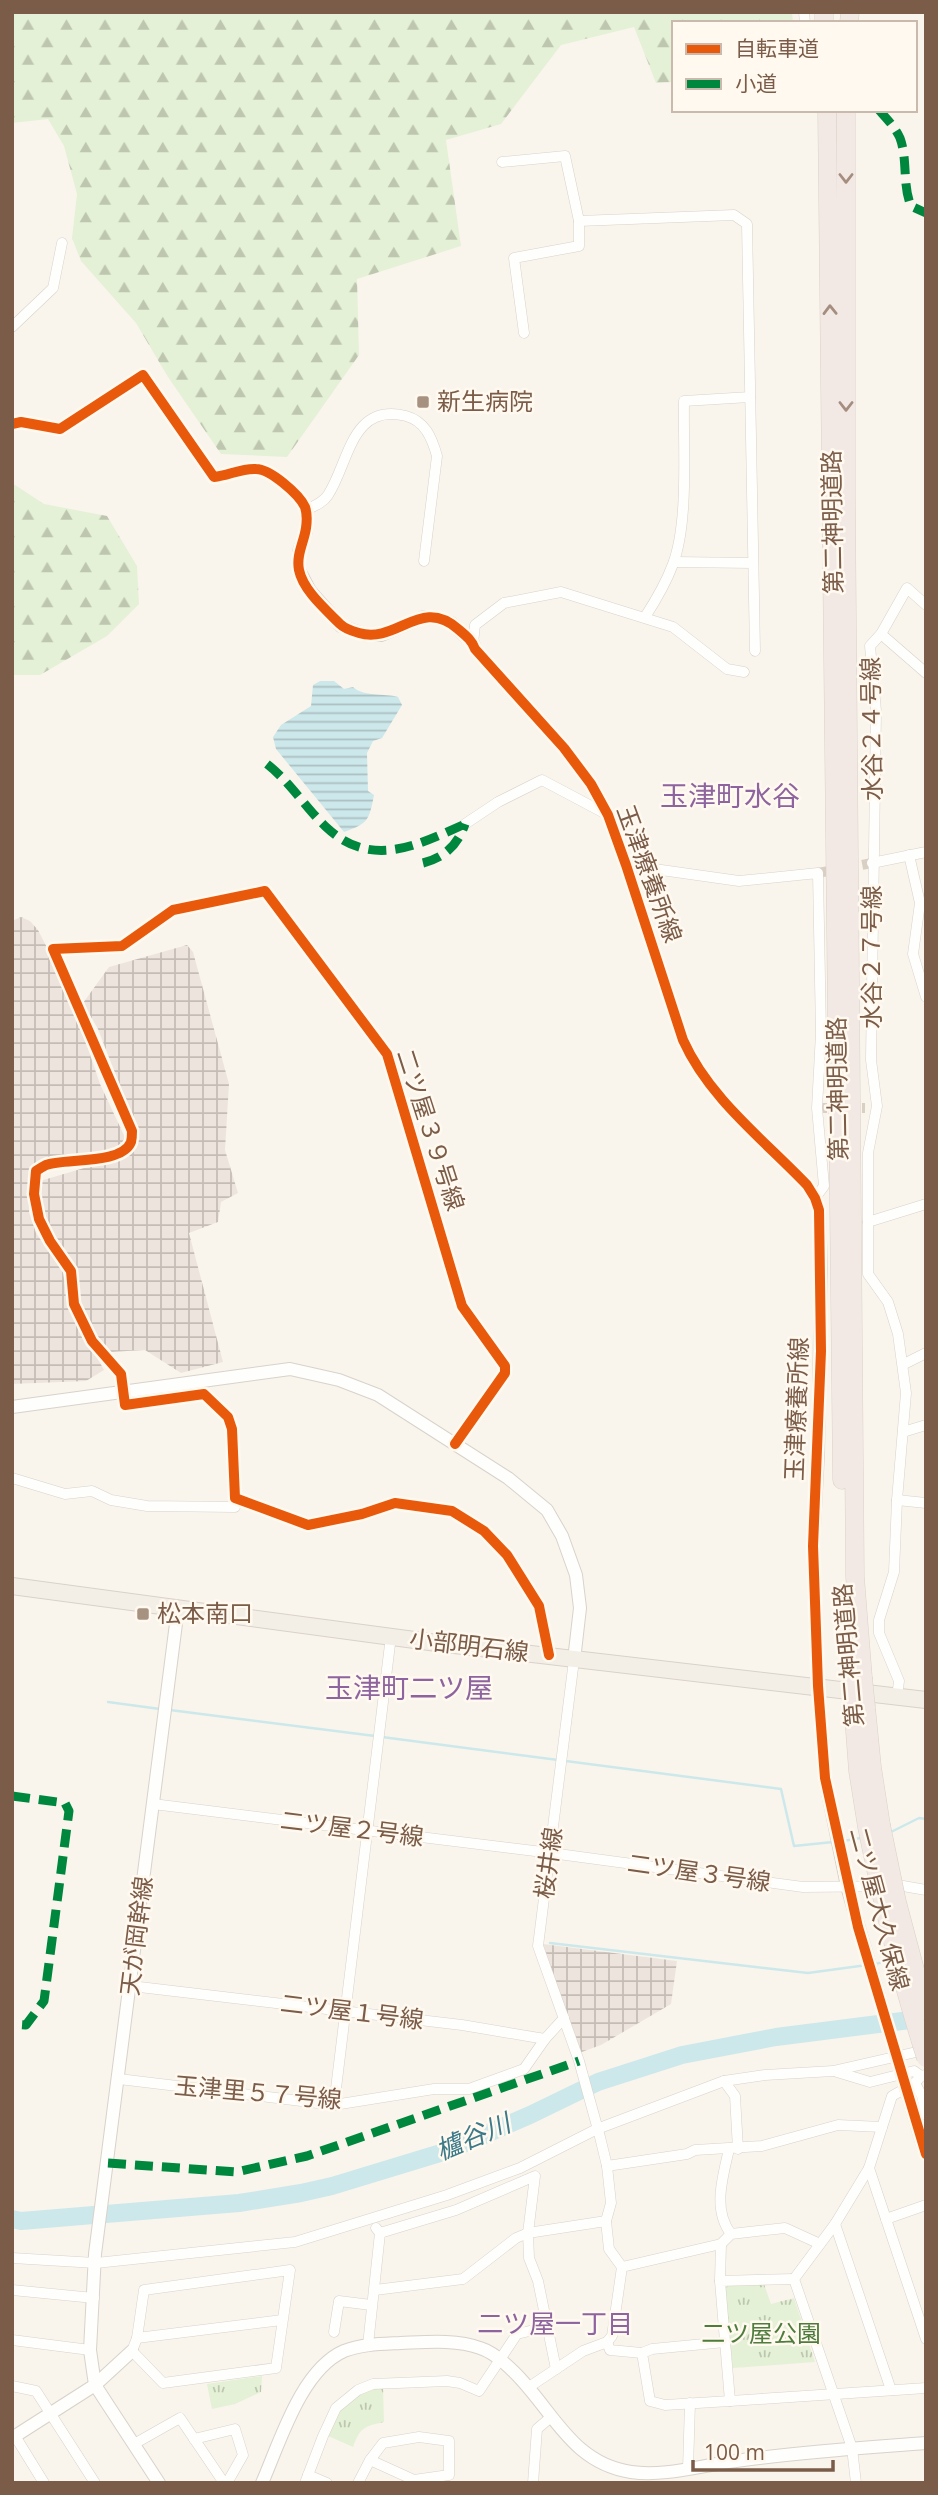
<svg xmlns="http://www.w3.org/2000/svg" width="938" height="2495" viewBox="0 0 938 2495" font-family="'Open Sans','Noto Sans JP',sans-serif">
  <style>
    .industrial { fill: url(#industrial-grid) }
    .forest { fill: url(#forest-firs) }
    .park { fill: url(#park-tufts) }
    .water { fill: url(#water-rules) }
    .lines { fill: none; stroke-linecap: round; stroke-linejoin: round }
    .stream { stroke: #cce8eb; stroke-width: 2.5 }
    .river { stroke: #cce8eb; stroke-width: 18 }
    .minor-tunnel { stroke: #dacfc3; stroke-width: 10; stroke-dasharray: 10 5; stroke-linecap: butt }
    .minor-casing { stroke: #d8d2ca; stroke-width: 11 }
    .tertiary-casing { stroke: #d8d2ca; stroke-width: 14 }
    .primary-casing { stroke: #dad1c9; stroke-width: 18 }
    .motorway-casing { stroke: #dad1c9; stroke-width: 19 }
    .minor { stroke: #fefefc; stroke-width: 10 }
    .tertiary { stroke: #fefefc; stroke-width: 12 }
    .primary { stroke: #f3efe6; stroke-width: 16 }
    .motorway { stroke: #f2e9e4; stroke-width: 18 }
    .tertiary-bridge-casing { stroke: #d8d2ca; stroke-width: 14; stroke-linecap: butt }
    .motorway-bridge-casing { stroke: #dad1c9; stroke-width: 19; stroke-linecap: butt }
    .tertiary-bridge { stroke: #fefefc; stroke-width: 12 }
    .motorway-bridge { stroke: #f2e9e4; stroke-width: 18 }
    .quiet { stroke: #00873e; stroke-width: 9; stroke-dasharray: 18 9; stroke-linecap: butt }
    .cycleway-casing { stroke: #fff9f0; stroke-width: 15 }
    .cycleway { stroke: #e8590c; stroke-width: 10 }
    .oneway { stroke: #a58d7f }
    .poi-dot { fill: #a79281; stroke: #fff9f0; stroke-width: 2.5 }
    .labels { text-anchor: middle; stroke-width: 5; stroke-linejoin: round; paint-order: stroke }
    .poi-label { font-size: 24px; fill: #7b5c48; stroke: #fff9f0; text-anchor: start }
    .street-label { font-size: 24px; fill: #7b5c48; stroke: #fff9f0 }
    .park-label { font-size: 24px; fill: #4d7c3c; stroke: #fff9f0 }
    .water-label { font-size: 26px; font-style: italic; fill: #3c7a89; stroke: #fff9f0 }
    .neighbourhood-label { font-size: 26px; fill: #8d649f; stroke: #fff9f0 }
    .quarter-label { font-size: 28px; fill: #8d649f; stroke: #fff9f0 }
  </style>
  <defs>
    <pattern id="industrial-grid" width="8" height="8" patternUnits="userSpaceOnUse" patternTransform="scale(1.75)"><rect width="8" height="8" fill="#ede5dd"/><path d="M0 4h8M4 0v8" fill="none" stroke="#c5bdb5"/></pattern>
    <pattern id="forest-firs" width="22" height="20" patternUnits="userSpaceOnUse" patternTransform="scale(1.75)"><rect width="22" height="20" fill="#e4f1d6"/><path d="M5 1l3.5 6h-7zM16 11l3.5 6h-7z" fill="#bec6b0"/></pattern>
    <pattern id="park-tufts" width="24" height="20" patternUnits="userSpaceOnUse" patternTransform="scale(1.75)"><rect width="24" height="20" fill="#e4f1d6"/><path d="M3 7l-1-3M5 7V3M7 7l1-3M15 17l-1-3M17 17v-4M19 17l1-3" fill="none" stroke="#bec6b0"/></pattern>
    <pattern id="water-rules" width="6" height="5" patternUnits="userSpaceOnUse" patternTransform="scale(1.75)"><rect width="6" height="5" fill="#cce8eb"/><path d="M0 2.5h6" fill="none" stroke="#abbfc0"/></pattern>
  </defs>
  <rect width="100%" height="100%" fill="#f9f5ec"/>
  <g class="industrial">
    <path d="M21 917 30 921 38 930 67 987 100 1084 128 1144 99 1155 55 1157 33 1164 29 1212 36 1233 63 1272 68 1306 104 1370 86 1381 12 1384V921Z"/>
    <path d="M187 945 193 952 229 1084 225 1150 238 1193 221 1202 218 1222 189 1233 223 1362 181 1373 145 1350 109 1352 97 1343 75 1300 71 1269 46 1228 39 1203 40 1181 128 1155 136 1145 137 1130 98 1029 83 1003 109 967Z"/>
    <path d="M543 1944 677 1961 671 2004 601 2045 579 2053Z"/>
  </g>
  <g class="forest">
    <path d="M12 12H792L793 23H674V82L656 83 634 27 561 45 501 124 446 140 461 246 357 279 359 355 287 457 221 454 168 377 136 323 81 261 72 238 77 194 64 146 48 119 12 123Z"/>
    <path d="M12 483 44 504 107 516 137 566 139 604 107 636 40 675H12Z"/>
  </g>
  <g class="park">
    <path d="M764 2284 771 2304 794 2298 815 2362 733 2368 724 2289 729 2285Z"/>
    <path d="M262 2376 261 2392 235 2404 212 2409 207 2384Z"/>
    <path d="M383 2386 384 2422C364 2426 360 2428 353 2447L326 2435C340 2406 351 2394 383 2386Z"/>
  </g>
  <path class="water" d="M320 681H334L344 689 353 687C364 697 384 693 398 697L402 705 382 738 373 741 367 753 368 791 374 795C369 820 369 823 344 832L276 749 273 737 281 725 311 706 313 685Z"/>
  <g class="lines">
    <g class="stream">
      <path d="M108 1702 160 1709"/>
      <path d="M170 1710 375 1736"/>
      <path d="M382 1737 781 1789 794 1846 833 1842"/>
      <path d="M891 1832 919 1818 926 1819"/>
      <path d="M843 1841 861 1838"/>
      <path d="M550 1943 808 1973 867 1965"/>
      <path d="M874 1964 891 1961"/>
    </g>
    <path class="river" d="M12 2219 21 2221 239 2203 301 2193 332 2186 447 2151 530 2115 598 2082 682 2055 776 2037 926 2018"/>
    <g class="minor-tunnel">
      <path d="M818 873 872 863"/>
      <path d="M817 1108H865"/>
    </g>
    <g class="minor-casing">
      <g id="minor">
        <path d="M804 12 805 23"/>
        <path d="M502 162 565 156 579 221V246L514 258 524 333"/>
        <path d="M579 221 734 215 747 224 755 651"/>
        <path d="M12 327 53 288 62 243"/>
        <path d="M12 424 21 422 60 429 143 375 214 477 258 469C277 478 296 491 306 510 314 506 323 503 328 495 349 463 351 402 406 416 425 421 432 438 437 456L424 561"/>
        <path d="M674 562 753 563"/>
        <path d="M645 617C656 600 666 583 673 564 689 521 683 447 684 401L750 397"/>
        <path d="M881 634 926 673"/>
        <path d="M473 643 475 625 504 603 561 592 673 627 727 669 744 672"/>
        <path d="M465 824 498 802 542 780 608 815"/>
        <path d="M909 855 920 903 913 954 926 997"/>
        <path d="M872 863 926 852"/>
        <path d="M626 865 739 881 818 873 821 1033 817 1108 824 1186 815 1198"/>
        <path d="M868 1222 926 1204"/>
        <path d="M904 1364 926 1353"/>
        <path d="M903 1432 926 1425"/>
        <path d="M455 1444 505 1373V1366L462 1306 387 1054 265 891 173 910 122 946 53 949 132 1131C132 1134 132 1138 131 1142 122 1165 64 1158 46 1165 42 1167 39 1169 36 1171L34 1194 39 1219 50 1241 71 1271 74 1304 92 1341 121 1374 125 1405 204 1394 228 1417 232 1429 235 1498 308 1525 362 1514 395 1503 452 1511 484 1531 507 1555 539 1606 549 1655"/>
        <path d="M12 1478 65 1494 92 1491 111 1500 147 1506 235 1507V1498"/>
        <path d="M897 1500 926 1503"/>
        <path d="M897 1697 899 1681 879 1633V1620L894 1572 897 1500 906 1393 898 1334 888 1302 868 1274V1153L877 1106 871 1060 876 711 870 646 881 634 907 588 926 605"/>
        <path d="M153 1804 551 1853 803 1887 903 1886 926 1890"/>
        <path d="M131 1986 462 2025 545 2039 564 2018"/>
        <path d="M837 2072 870 2082 914 2071 921 2076"/>
        <path d="M119 2079 334 2105 434 2089H469L524 2069 545 2039"/>
        <path d="M724 2081 735 2096 738 2149"/>
        <path d="M915 2083 922 2096 926 2115"/>
        <path d="M334 2105 391 1636"/>
        <path d="M729 2149C723 2177 712 2209 731 2234"/>
        <path d="M607 2166 687 2154 695 2150 762 2146 838 2125 882 2127"/>
        <path d="M869 2168 926 2339"/>
        <path d="M886 2219 926 2205"/>
        <path d="M835 2224 891 2390"/>
        <path d="M380 2233 456 2210 535 2176 528 2233 529 2258 538 2281 556 2369"/>
        <path d="M12 2258 96 2263 295 2242 447 2195 520 2168 597 2129 724 2081 765 2075 833 2071 925 2050"/>
        <path d="M622 2267 721 2244 731 2234 785 2228 820 2244"/>
        <path d="M290 2270 276 2368 163 2383 132 2351 137 2338 144 2290Z"/>
        <path d="M794 2279 720 2281 730 2401 926 2388"/>
        <path d="M720 2281 721 2244"/>
        <path d="M12 2290 94 2298"/>
        <path d="M375 2290 463 2279 516 2238 528 2233 606 2221"/>
        <path d="M334 2332 339 2301 371 2305"/>
        <path d="M137 2338 282 2320"/>
        <path d="M12 2340 90 2350"/>
        <path d="M607 2342 610 2350 642 2353"/>
        <path d="M725 2342 652 2349 642 2353 650 2401 665 2405 730 2401"/>
        <path d="M368 2345 380 2233 376 2228"/>
        <path d="M12 2386 36 2391 95 2483"/>
        <path d="M529 2387 583 2351 607 2342 612 2336 622 2267 609 2249 606 2221 611 2203 607 2166 600 2137 579 2061 538 1946 574 1660"/>
        <path d="M15 2436 44 2483"/>
        <path d="M194 2439 235 2429 243 2455 227 2483"/>
        <path d="M134 2444 180 2418 224 2483"/>
        <path d="M370 2460 383 2443 419 2437 449 2441V2475L414 2480"/>
        <path d="M688 2469 690 2403"/>
        <path d="M308 2475 327 2483"/>
        <path d="M305 2483 323 2436 336 2408 358 2390 373 2384 447 2381 460 2383 479 2391 517 2334 546 2327"/>
        <path d="M358 2483 370 2460 414 2480V2483"/>
        <path d="M533 2483 537 2429 551 2417"/>
        <path d="M856 2483 852 2448 794 2279 835 2224 869 2168 892 2096 915 2083 921 2076 926 2075"/>
      </g>
    </g>
    <g class="tertiary-casing">
      <g id="tertiary">
        <path d="M306 510V531L299 552V570L310 591 341 626 366 635H381L424 617 438 618 451 623 473 643 475 649 564 748 591 784 608 815 626 865 683 1040C709 1098 763 1139 807 1185L815 1198 819 1210 821 1272 818 1454 813 1546 818 1686 825 1778 847 1886 861 1935"/>
        <path d="M12 1407 290 1369 339 1380 378 1395 508 1478 547 1510 562 1536 576 1575 580 1608 574 1660"/>
        <path d="M921 2139 926 2154"/>
        <path d="M12 2438 95 2385 132 2351"/>
        <path d="M159 2483 95 2385 90 2350 95 2254 178 1608"/>
        <path d="M262 2483C280 2442 301 2370 344 2351 362 2344 382 2344 401 2343 426 2342 456 2339 480 2348 493 2352 504 2362 514 2372 553 2410 571 2463 631 2472 665 2477 702 2465 736 2461 799 2452 863 2448 926 2443"/>
      </g>
    </g>
    <g class="primary-casing">
      <path id="primary" d="M12 1586 437 1643 926 1700"/>
    </g>
    <g class="motorway-casing">
      <g id="motorway">
        <path d="M824 12V23"/>
        <path d="M849 23 850 12"/>
        <path d="M827 110 842 1480"/>
        <path d="M846 110V498L855 1577 863 1678"/>
        <path d="M853 1705 858 1771 867 1827"/>
        <path d="M866 1707 872 1767 881 1825"/>
      </g>
    </g>
    <use href="#minor" class="minor"/>
    <use href="#tertiary" class="tertiary"/>
    <use href="#primary" class="primary"/>
    <use href="#motorway" class="motorway"/>
    <g class="tertiary-bridge-casing">
      <path id="tertiary-bridge" d="M861 1935 921 2139"/>
    </g>
    <g class="motorway-bridge-casing">
      <g id="motorway-bridge">
        <path d="M851 1676 853 1705"/>
        <path d="M863 1678 866 1707"/>
        <path d="M881 1825 897 1902 926 2011"/>
        <path d="M867 1827C883 1907 901 1980 926 2058"/>
      </g>
    </g>
    <use href="#tertiary-bridge" class="tertiary-bridge"/>
    <use href="#motorway-bridge" class="motorway-bridge"/>
    <g class="quiet">
      <path d="M879 110C887 119 895 127 900 138 908 160 902 184 911 206L926 213"/>
      <path d="M267 764C290 782 305 807 326 827 371 869 416 846 465 824"/>
      <path d="M423 863C444 858 458 845 465 824"/>
      <path d="M12 1796 65 1803 69 1811 44 2001 26 2025 12 2024"/>
      <path d="M108 2163 236 2172 307 2156 579 2061"/>
    </g>
    <g class="cycleway-casing">
      <g id="cycleway">
        <path d="M12 424 21 422 60 429 143 375 214 477C228 476 241 468 256 469 270 469 299 494 305 507 307 513 307 521 306 528 304 542 296 555 299 570 303 590 325 609 340 624 345 629 352 631 359 633 397 644 421 596 458 629 465 635 472 640 475 649L564 748 591 784 608 815 626 865 683 1040C709 1098 763 1139 807 1185L815 1198 819 1210 821 1351 813 1546 818 1686 825 1778 858 1927 926 2154"/>
        <path d="M455 1444 505 1373V1366L462 1306 387 1054 265 891 173 910 122 946 53 949 132 1131C132 1134 132 1138 131 1142 122 1165 64 1158 46 1165 42 1167 39 1169 36 1171L34 1194 39 1219 50 1241 71 1271 74 1304 92 1341 121 1374 125 1405 204 1394 228 1417 232 1429 235 1498 308 1525 362 1514 395 1503 452 1511 484 1531 507 1555 539 1606 549 1655"/>
      </g>
    </g>
    <use href="#cycleway" class="cycleway"/>
  </g>
  <defs><path id="oneway-chevron" d="M-2-3.5L2.5 0L-2 3.5" fill="none" stroke-width="1.6" stroke-linecap="round" stroke-linejoin="round" transform="scale(1.75)"/></defs>
  <g class="oneway">
    <use href="#oneway-chevron" transform="translate(846 178) rotate(90)"/>
    <use href="#oneway-chevron" transform="translate(830 310) rotate(-91)"/>
    <use href="#oneway-chevron" transform="translate(846 406) rotate(90)"/>
  </g>
  <g class="poi-dot">
    <rect x="416" y="395" width="14" height="14" rx="3.5"/>
    <rect x="136" y="1607" width="14" height="14" rx="3.5"/>
  </g>
  <g class="labels">
    <g class="poi-label">
      <text x="437" y="410">新生病院</text>
      <text x="157" y="1622">松本南口</text>
    </g>
    <g class="street-label">
      <text transform="translate(833 522) rotate(-91)" y="8">第二神明道路</text>
      <text transform="translate(872 729) rotate(-91)" y="8">水谷２４号線</text>
      <text transform="translate(649 874) rotate(70)" y="8">玉津療養所線</text>
      <text transform="translate(872 957) rotate(-90)" y="8">水谷２７号線</text>
      <text transform="translate(838 1089) rotate(-91)" y="8">第二神明道路</text>
      <text transform="translate(430 1130) rotate(72)" y="8">二ツ屋３９号線</text>
      <text transform="translate(797 1409) rotate(-88)" y="8">玉津療養所線</text>
      <text transform="translate(469 1646) rotate(7)" y="8">小部明石線</text>
      <text transform="translate(849 1655) rotate(-95)" y="8">第二神明道路</text>
      <text transform="translate(352 1829) rotate(7)" y="8">二ツ屋２号線</text>
      <text transform="translate(549 1863) rotate(-82)" y="8">桜井線</text>
      <text transform="translate(699 1873) rotate(8)" y="8">二ツ屋３号線</text>
      <text transform="translate(879 1909) rotate(75)" y="8">二ツ屋大久保線</text>
      <text transform="translate(137 1936) rotate(-83)" y="8">天が岡幹線</text>
      <text transform="translate(352 2012) rotate(7)" y="8">二ツ屋１号線</text>
      <text transform="translate(258 2093) rotate(5)" y="8">玉津里５７号線</text>
    </g>
    <g class="park-label">
      <text x="761" y="2342">二ツ屋公園</text>
    </g>
    <g class="water-label">
      <text transform="translate(473 2137) rotate(-23)" y="9">櫨谷川</text>
    </g>
    <g class="neighbourhood-label">
      <text x="555" y="2333">二ツ屋一丁目</text>
    </g>
    <g class="quarter-label">
      <text x="730" y="806">玉津町水谷</text>
      <text x="409" y="1698">玉津町二ツ屋</text>
    </g>
  </g>
  <rect width="938" height="2495" fill="none" stroke="#7b5c48" stroke-width="28"/>
  <rect x="672" y="21" width="245" height="91" fill="#fff9f0" stroke="#cabaad" stroke-width="2"/>
  <rect x="686" y="44" width="35" height="10" fill="#e8590c" stroke="#cabaad" stroke-width="2"/>
  <text x="735" y="56" font-size="21" fill="#7b5c48">自転車道</text>
  <rect x="686" y="79" width="35" height="10" fill="#00873e" stroke="#cabaad" stroke-width="2"/>
  <text x="735" y="91" font-size="21" fill="#7b5c48">小道</text>
  <path d="M693 2460v10h140v-10" fill="none" stroke="#7b5c48" stroke-width="3.5"/>
  <text x="704" y="2460" font-size="21" fill="#7b5c48" stroke="#fff9f0" stroke-width="5" paint-order="stroke">100 m</text>
</svg>
